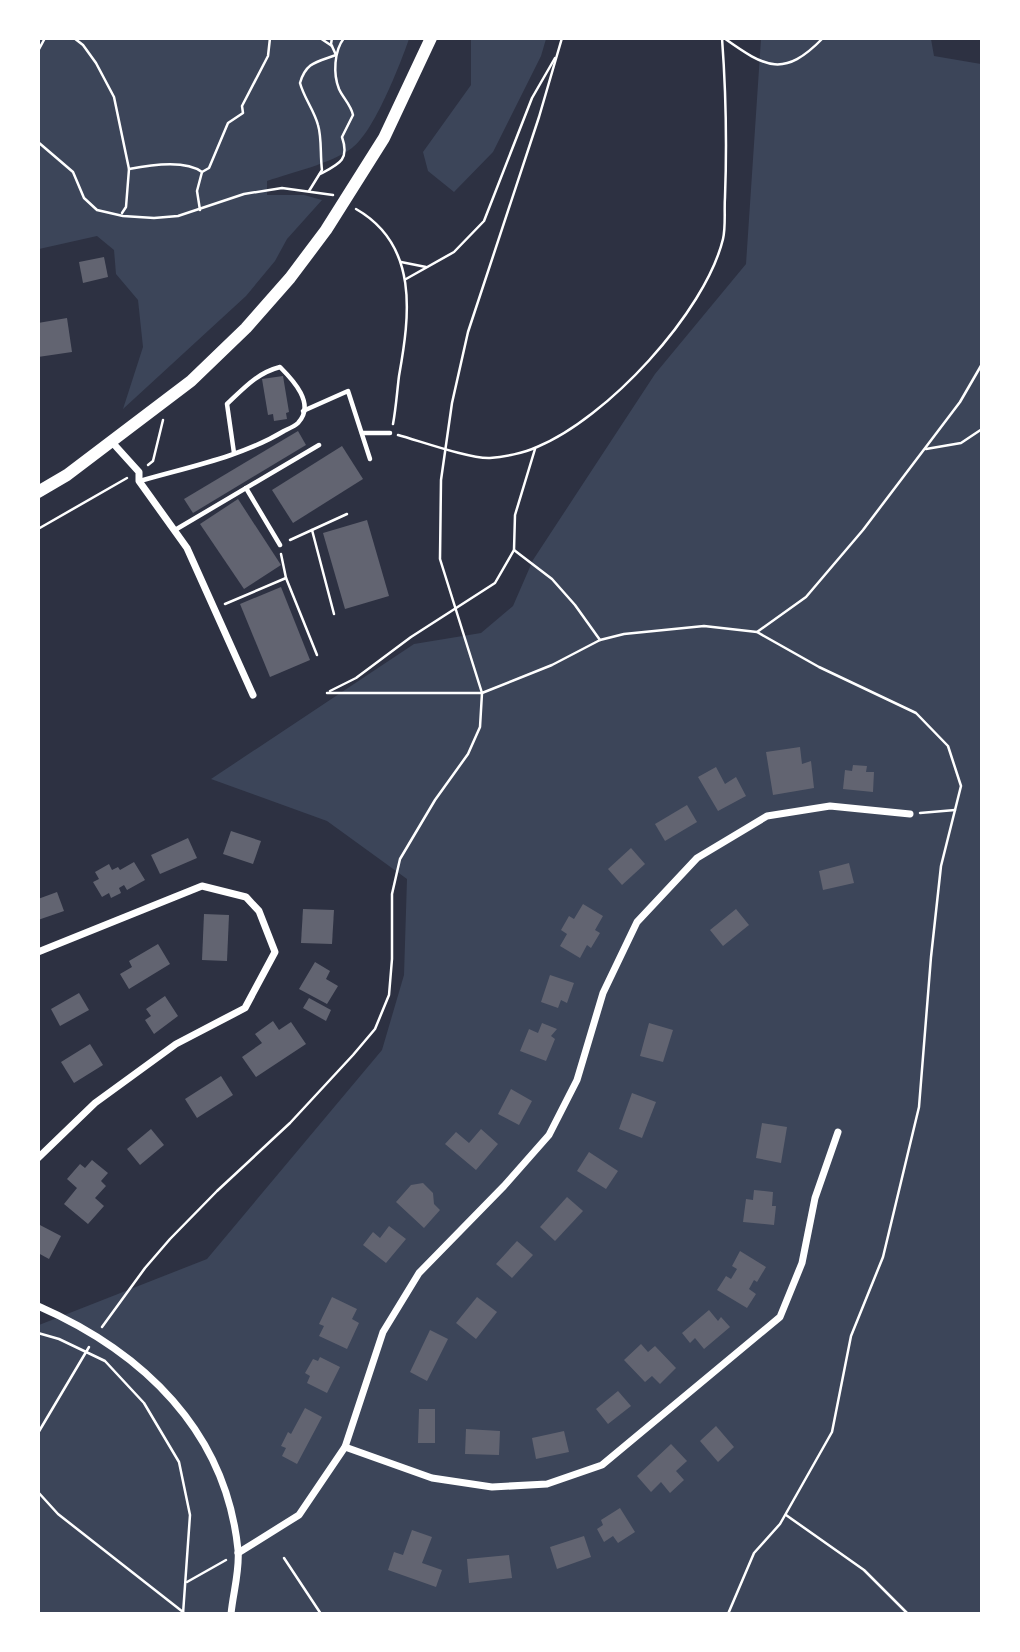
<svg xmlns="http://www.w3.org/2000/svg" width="1020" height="1652" viewBox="0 0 1020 1652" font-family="Signika,sans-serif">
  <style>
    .green { fill: #3c4559 }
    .building { fill: #626471 }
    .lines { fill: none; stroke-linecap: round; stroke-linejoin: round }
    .path { stroke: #fff; stroke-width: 2.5 }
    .service { stroke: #fff; stroke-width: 4.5 }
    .minor { stroke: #fff; stroke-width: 7 }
    .secondary { stroke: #fff; stroke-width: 12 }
  </style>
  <rect width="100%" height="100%" fill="#2d3142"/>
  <g class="green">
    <path d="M38 39H409C400 65 374 132 352 148 330 164 293 172 267 181V195H304L322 200 287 239 275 261 246 296 123 409 143 347 138 300 116 274 114 250 97 236 39 249Z"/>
    <path d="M471 39H546L541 56 493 152 454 192 428 171 423 152 471 85Z"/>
    <path d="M761 39H931L934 56 981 64V1613L39 1614V1325L207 1259 382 1050 404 975 407 879 327 821 211 779 414 644 481 633 513 606 533 560 655 374 746 264Z"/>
  </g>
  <g class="building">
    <path d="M104 257 108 277 83 283 79 262Z"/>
    <path d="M67 318 72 352 38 357V323Z"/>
    <path d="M283 376 289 412 286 413 287 419 274 421 273 414 268 415 262 379Z"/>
    <path d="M298 431 306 445 193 513 184 499Z"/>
    <path d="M342 446 363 479 293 523 272 490Z"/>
    <path d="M238 499 281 565 244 589 200 524Z"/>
    <path d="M367 520 389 596 345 609 323 533Z"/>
    <path d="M281 587 310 660 270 677 240 604Z"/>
    <path d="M800 747 802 764 811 761 814 788 773 795 766 752Z"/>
    <path d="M853 765 867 766 866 772H874L873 792 843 789 845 770 852 771Z"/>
    <path d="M716 767 725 784 736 777 746 796 718 811 698 777Z"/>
    <path d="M687 805 697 822 665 841 655 824Z"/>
    <path d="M231 831 261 841 253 864 223 854Z"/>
    <path d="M188 838 197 858 160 874 151 855Z"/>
    <path d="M631 848 645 864 622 885 608 869Z"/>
    <path d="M134 862 145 880 127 890 124 885 119 888 121 893 111 898 109 893 102 897 93 882 99 879 95 872 109 864 112 870 118 867 120 870Z"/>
    <path d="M849 863 854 883 823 890 819 871Z"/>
    <path d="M57 892 64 911 38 920V899Z"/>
    <path d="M583 904 603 916 595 930 600 933 591 948 587 945 580 958 560 946 567 934 561 930 569 916 574 919Z"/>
    <path d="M303 909 334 910 332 944 301 943Z"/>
    <path d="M736 909 749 925 723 946 710 930Z"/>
    <path d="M204 914 229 915 227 961 202 960Z"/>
    <path d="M158 944 170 964 129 989 120 974 132 967 129 961Z"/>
    <path d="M315 962 330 971 326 979 338 986 327 1004 299 989Z"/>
    <path d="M550 975 574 983 567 1003 561 1000 558 1008 541 1002Z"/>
    <path d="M79 993 89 1010 60 1026 51 1009Z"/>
    <path d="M165 996 178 1016 154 1034 145 1020 151 1016 146 1009Z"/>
    <path d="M309 998 331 1010 326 1021 303 1008Z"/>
    <path d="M273 1021 279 1030 291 1022 306 1044 256 1077 242 1057 262 1043 255 1034Z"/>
    <path d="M542 1023 557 1029 551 1036 555 1039 546 1061 520 1051 529 1029 538 1033Z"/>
    <path d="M649 1023 673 1030 663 1062 640 1056Z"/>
    <path d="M90 1044 103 1065 74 1083 61 1062Z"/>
    <path d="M221 1076 233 1095 197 1118 185 1099Z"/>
    <path d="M511 1089 532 1101 519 1125 498 1114Z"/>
    <path d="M632 1093 656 1102 642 1138 619 1129Z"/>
    <path d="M762 1123 787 1127 781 1163 756 1158Z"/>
    <path d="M151 1129 164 1145 140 1165 127 1149Z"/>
    <path d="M481 1129 498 1144 476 1170 445 1144 456 1132 469 1143Z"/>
    <path d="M589 1152 618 1171 606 1189 577 1171Z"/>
    <path d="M92 1160 108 1173 101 1181 106 1186 95 1198 104 1206 88 1224 64 1204 77 1188 67 1179 80 1164 85 1168Z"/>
    <path d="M423 1183 433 1193 434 1204 440 1210 424 1228 396 1202 411 1185Z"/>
    <path d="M754 1190 773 1192 772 1206H776L774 1225 743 1222 746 1199 753 1200Z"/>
    <path d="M567 1197 583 1211 555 1241 540 1227Z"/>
    <path d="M38 1224 61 1236 49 1259 38 1253Z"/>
    <path d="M389 1226 406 1239 386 1263 363 1245 373 1232 380 1238Z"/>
    <path d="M517 1241 533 1255 512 1278 496 1264Z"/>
    <path d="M740 1251 766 1267 757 1282 754 1280 749 1289 756 1294 747 1308 717 1290 726 1276 731 1279 737 1269 732 1266Z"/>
    <path d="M332 1297 357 1309 352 1319 359 1323 347 1349 319 1336 324 1326 319 1324Z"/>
    <path d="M477 1297 497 1312 476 1339 456 1323Z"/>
    <path d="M709 1310 718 1321 721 1317 730 1327 704 1349 695 1338 690 1343 682 1333Z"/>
    <path d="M430 1330 448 1339 427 1381 410 1372Z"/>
    <path d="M641 1344 648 1352 655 1346 676 1368 660 1384 652 1376 645 1382 624 1360Z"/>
    <path d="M320 1357 340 1367 327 1393 307 1383 310 1376 305 1373 313 1359 318 1361Z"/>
    <path d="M618 1391 631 1406 608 1424 596 1409Z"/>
    <path d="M305 1408 322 1417 297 1464 282 1456 286 1448 281 1446 288 1432 291 1434Z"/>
    <path d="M419 1409H435V1443H418Z"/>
    <path d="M716 1426 734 1447 718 1462 700 1441Z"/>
    <path d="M466 1429 500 1431 499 1455 465 1454Z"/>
    <path d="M564 1431 569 1452 536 1459 532 1438Z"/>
    <path d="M671 1444 687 1461 676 1471 684 1480 670 1493 661 1482 651 1492 637 1476Z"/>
    <path d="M620 1508 635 1532 618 1543 613 1536 604 1542 597 1529 603 1525 601 1520Z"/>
    <path d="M412 1530 432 1537 422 1563 442 1570 436 1587 388 1570 394 1552 403 1555Z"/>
    <path d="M584 1536 591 1557 557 1569 550 1547Z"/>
    <path d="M509 1555 512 1578 469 1583 467 1559Z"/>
  </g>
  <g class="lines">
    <g class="path">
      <path d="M74 38 83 45 96 63 114 97 129 169 126 207 122 213"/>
      <path d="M320 38 332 46"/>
      <path d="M724 38C766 68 784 78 823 38"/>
      <path d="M38 51 45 38"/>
      <path d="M38 142 73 172 84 198 97 210 123 216 154 218 178 216 244 194 282 188 333 195"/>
      <path d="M129 169C149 165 185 159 202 172L197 191 200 210"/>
      <path d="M202 172 209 168 228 123 243 113 242 106 268 56 270 38"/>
      <path d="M320 174C339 164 350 160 342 137L353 115C351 105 343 98 339 89 333 74 334 51 344 38"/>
      <path d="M309 191 322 170C320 155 322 138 318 125 314 110 304 98 300 83 306 62 317 62 336 55L331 44 332 38"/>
      <path d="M356 209C419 245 410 315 399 376 397 392 396 408 393 424"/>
      <path d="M401 262 426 267"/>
      <path d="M406 279 454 252 484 221 532 98 555 58"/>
      <path d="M398 435C420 441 470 459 490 458 504 457 524 453 537 447 606 419 705 313 723 239 726 226 724 211 725 197 727 144 726 92 722 38"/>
      <path d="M926 449 961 443 982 429"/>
      <path d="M148 465 153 461 163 420"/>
      <path d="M38 529 127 478"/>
      <path d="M312 530 334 614"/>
      <path d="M290 540 347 514"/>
      <path d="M514 550 552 579 575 605 600 640"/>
      <path d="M281 554 286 578 317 655"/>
      <path d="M225 604 286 578"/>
      <path d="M330 691 356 678 411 637 495 583 514 550 515 515 535 449"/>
      <path d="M327 693H482L552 665 600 640 624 634 704 626 757 632 806 597 863 530 960 402 982 364"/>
      <path d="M920 813 955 810"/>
      <path d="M102 1327 145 1268 170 1239 217 1191 290 1123 353 1055 375 1029 389 995 392 959V894L400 859 435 800 468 754 480 727 482 693 440 559 441 480 452 403 468 332 539 117 562 38"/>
      <path d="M38 1333 59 1339 105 1361 144 1403 179 1462 190 1515 183 1614"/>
      <path d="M38 1433 89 1347"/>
      <path d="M38 1492 58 1514 183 1612"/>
      <path d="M786 1515 864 1570 908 1614"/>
      <path d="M284 1558 321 1614"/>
      <path d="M187 1582 226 1560"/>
      <path d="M728 1614 754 1553 780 1524 832 1432 851 1336 883 1257 919 1107 931 957 941 866 961 786 948 746 916 713 819 667 757 632"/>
    </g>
    <g class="service">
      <path d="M303 411 348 391 370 459"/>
      <path d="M362 433H390"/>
      <path d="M140 481C188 467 241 457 284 431 288 429 295 426 298 423 316 404 293 380 280 367 257 373 244 388 227 404L234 453"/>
      <path d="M246 488 280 545"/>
      <path d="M175 530 319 445"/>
    </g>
    <g class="minor">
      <path d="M111 441 139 472V481L187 548 253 695"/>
      <path d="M38 952 202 886 246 897 259 911 275 952 245 1008 176 1044 95 1103 38 1158"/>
      <path d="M38 1306C143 1352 226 1431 238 1550 240 1570 233 1593 231 1614"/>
      <path d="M345 1447 432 1478 492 1487 547 1484 602 1465 780 1317 802 1263 815 1198 838 1132"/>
      <path d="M238 1553 299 1515 345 1447 383 1332 419 1273 504 1186 549 1135 577 1080 603 993 637 922 697 858 767 816 830 806 910 814"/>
    </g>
    <path class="secondary" d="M38 492 67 475 191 381 246 328 290 278 326 230 384 138 431 38"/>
  </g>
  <rect width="1020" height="1652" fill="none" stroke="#ffffff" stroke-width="80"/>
</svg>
